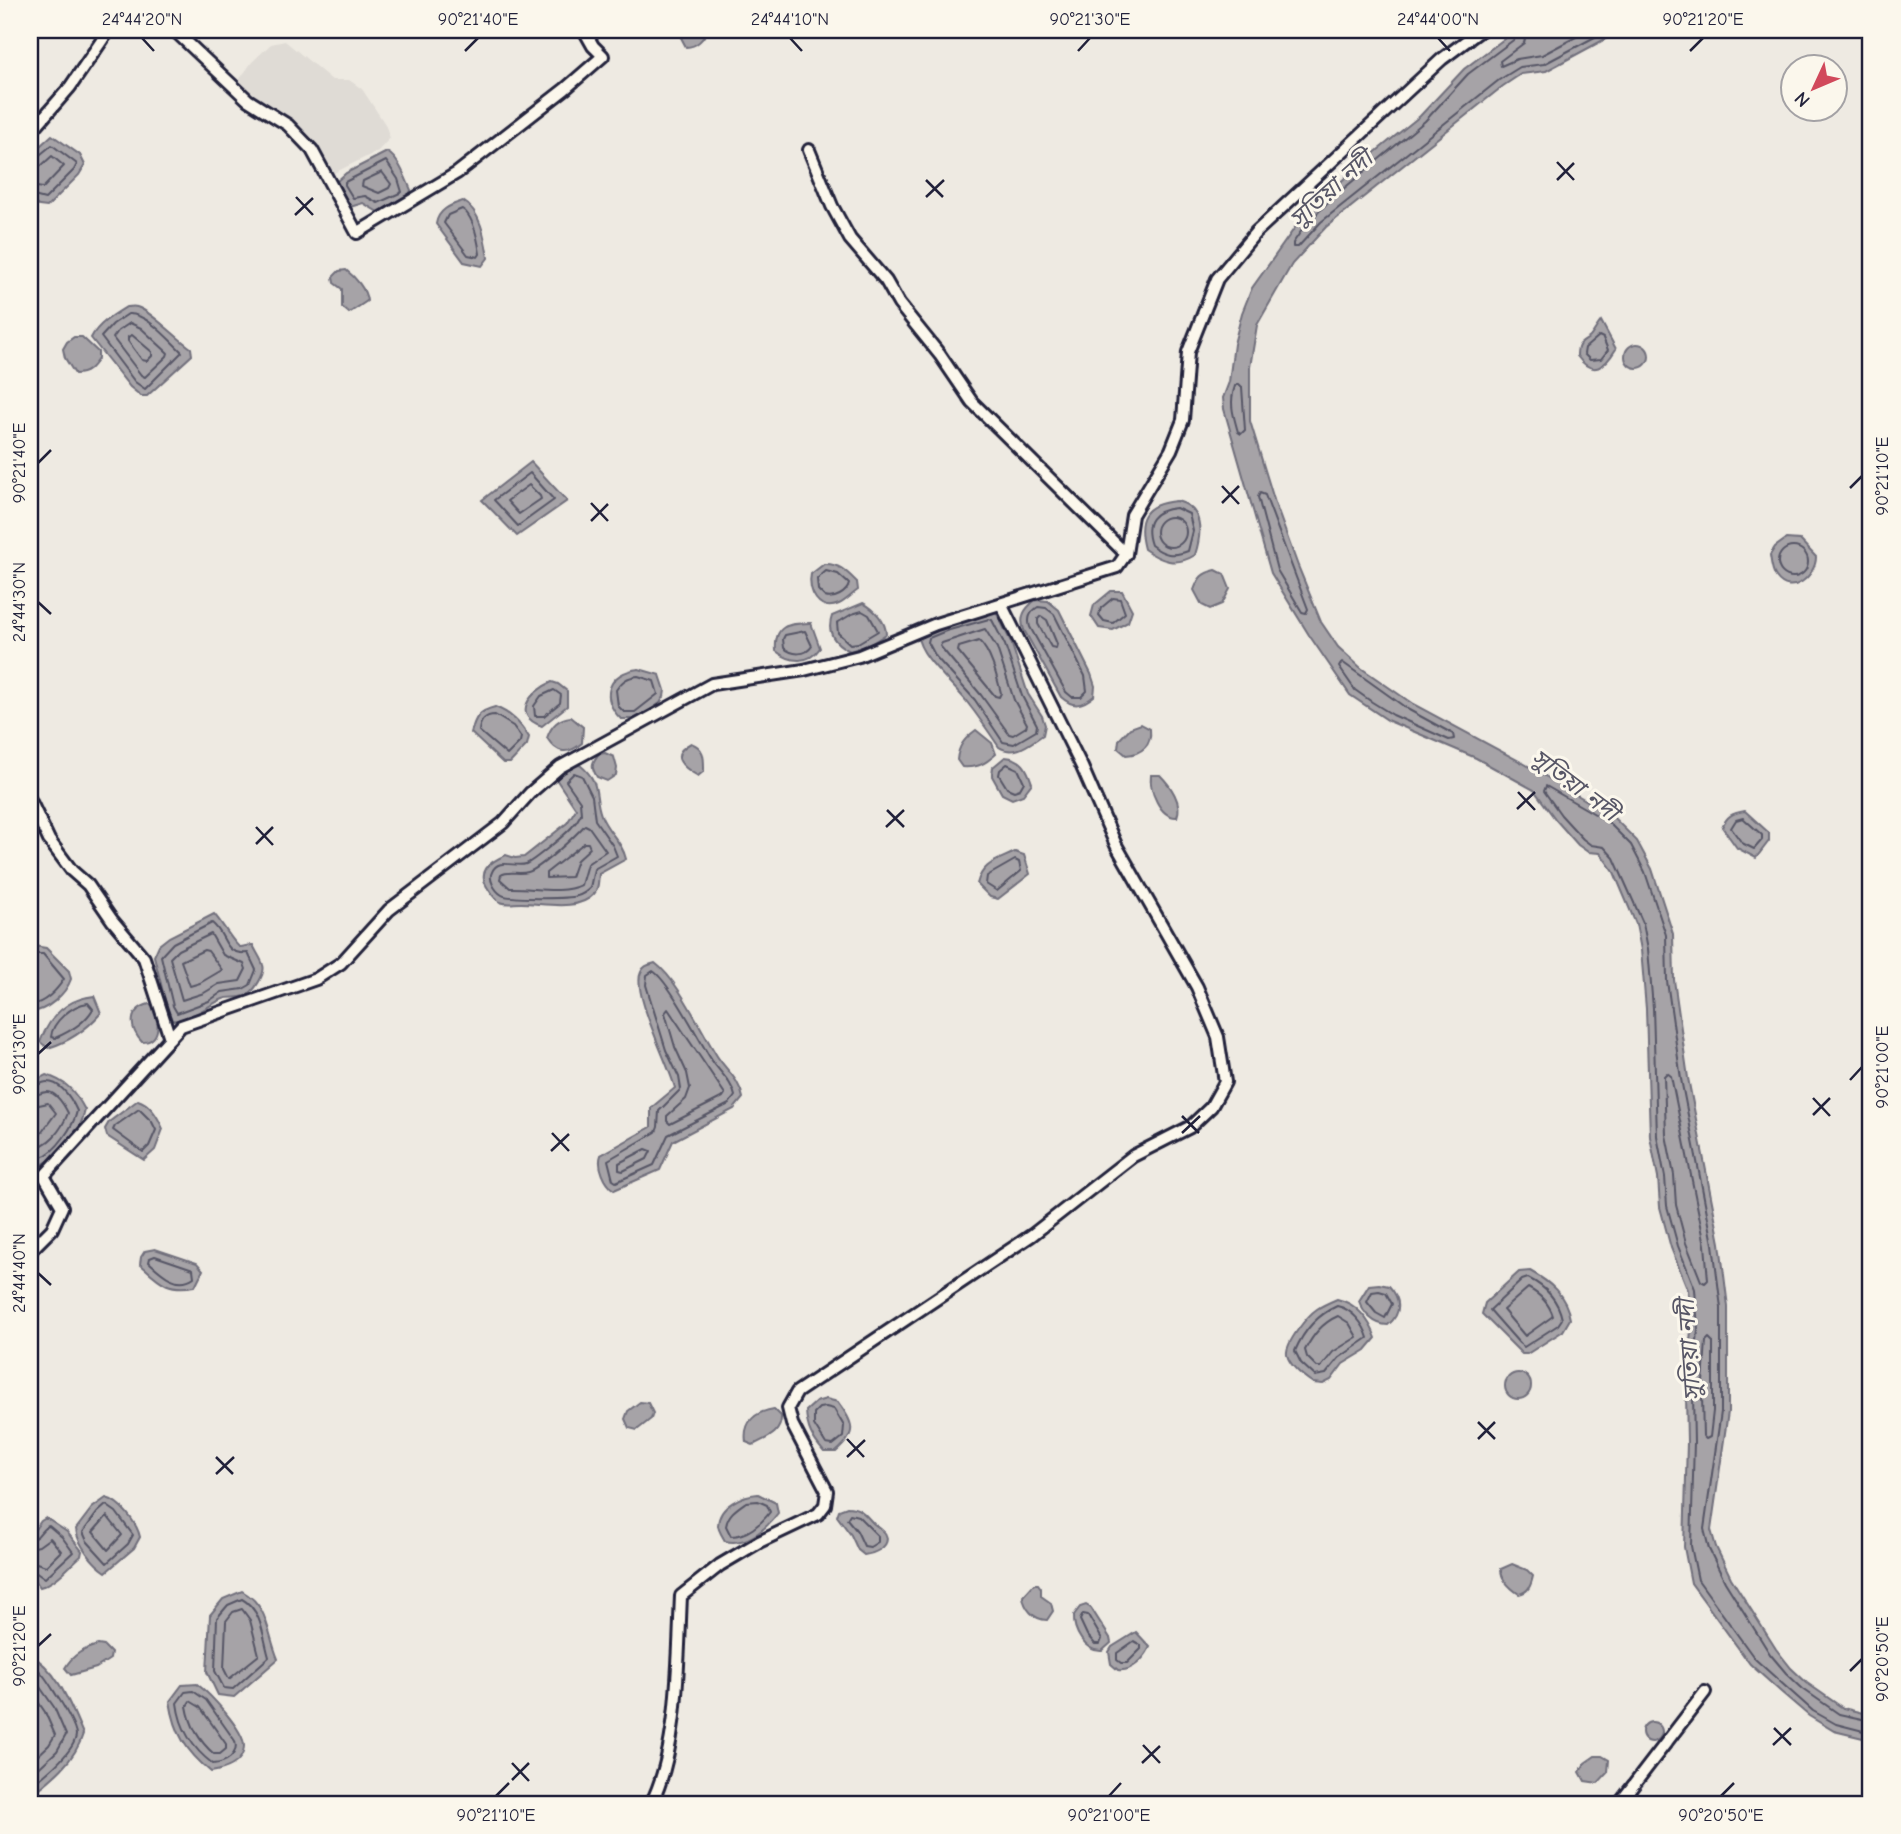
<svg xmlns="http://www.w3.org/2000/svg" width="1901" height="1834" viewBox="0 0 1901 1834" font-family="'Comic Neue','Noto Sans Bengali',sans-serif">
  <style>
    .built { fill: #dfdbd5 }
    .water { fill: #a6a3a7; stroke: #716f7c; stroke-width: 2 }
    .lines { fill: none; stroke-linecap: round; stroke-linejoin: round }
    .shore { stroke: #575666; stroke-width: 2 }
    .street-casing { stroke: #22223b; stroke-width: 16 }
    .street { stroke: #fbf7ec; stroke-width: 10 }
    .ticks { fill: none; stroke: #22223b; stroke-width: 2.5 }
    .labels { text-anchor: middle; stroke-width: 6; stroke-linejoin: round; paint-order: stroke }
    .water-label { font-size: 24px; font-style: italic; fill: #575666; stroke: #fbf7ec }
    .neatline { fill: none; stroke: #22223b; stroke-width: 2.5 }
    .ticks-label { font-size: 18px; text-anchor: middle; fill: #22223b }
  </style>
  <rect width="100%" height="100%" fill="#eeeae2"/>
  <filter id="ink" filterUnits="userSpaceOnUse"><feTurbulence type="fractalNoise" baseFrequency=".0143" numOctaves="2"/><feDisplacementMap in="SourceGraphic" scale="14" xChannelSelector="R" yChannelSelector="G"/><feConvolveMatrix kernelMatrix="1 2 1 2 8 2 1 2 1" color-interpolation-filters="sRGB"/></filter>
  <g filter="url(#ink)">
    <path class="built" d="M285 41 332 80H349L362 89 385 124 390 138 378 151 330 175 322 155 286 118 263 105 237 83 252 62 271 44Z"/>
    <g class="water">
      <path d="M677 30H708C703 39 697 47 686 47Z"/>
      <path d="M1516 30H1622L1546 71 1521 74 1503 86 1326 227 1292 264 1257 325 1250 367V421L1275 503 1298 566 1321 622 1338 647 1361 668 1413 704 1523 763 1611 815 1637 841 1652 869 1673 934 1674 980 1688 1078 1720 1243 1728 1307V1412L1711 1530 1716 1547 1731 1578 1776 1649 1791 1668 1807 1683 1843 1708 1871 1715V1740L1834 1731 1809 1716 1781 1692 1750 1664 1691 1583 1684 1547 1687 1442 1686 1395 1691 1329 1688 1290 1671 1248 1660 1207 1658 1177 1650 1137 1646 1009 1641 950 1636 924 1614 872 1600 853 1588 852 1578 845 1556 820 1534 790 1476 758 1389 721 1350 695 1309 635 1271 573 1224 409 1223 398 1229 382 1234 344 1242 313 1252 288 1299 222 1352 171 1420 116 1464 69Z"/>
      <path d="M52 135 80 155 85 165 79 175 47 207 39 206 30 201V155Z"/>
      <path d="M387 152C399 159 405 177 411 190L409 195 378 212 363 203 350 207 336 182 346 173Z"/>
      <path d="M463 201C481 211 485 239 488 258L482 266 464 262 436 224C438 210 450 205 463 201Z"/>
      <path d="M346 270C355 277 366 289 367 301L349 313 342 307V289L334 283 333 277 339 271Z"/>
      <path d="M126 307C130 307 134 306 137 307 151 311 177 339 191 348L192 355 147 396H141L130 387 91 338C98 324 113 315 126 307Z"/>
      <path d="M1601 321 1616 349C1605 367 1593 378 1577 356 1577 343 1581 344 1590 337 1594 332 1597 326 1601 321Z"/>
      <path d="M74 337H82L98 352V359C92 368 87 374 75 374L65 358 63 349 67 342Z"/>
      <circle cx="1637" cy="356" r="12"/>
      <path d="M531 462 567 501 517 536 482 500Z"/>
      <path d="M1176 501C1204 507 1202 533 1195 555 1176 567 1161 561 1144 549 1136 518 1144 504 1176 501Z"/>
      <path d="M1786 539 1800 540 1816 557C1816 576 1791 598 1776 577 1772 572 1771 562 1770 555L1775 547Z"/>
      <path d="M824 564C839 563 847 572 857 582L858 590C852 594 846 601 839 604 819 613 807 591 811 574Z"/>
      <path d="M1216 570 1224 574 1230 589 1222 604 1210 609 1202 605 1194 590C1199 577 1202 573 1216 570Z"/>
      <path d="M1111 591H1122L1132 610 1128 622 1113 630 1099 628 1091 616 1094 605Z"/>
      <path d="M1035 600 1048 601 1059 610 1091 674 1095 686 1094 696C1082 706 1073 708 1061 697L1024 630C1019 616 1025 609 1035 600Z"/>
      <path d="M863 603C874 609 886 621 886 634L869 645 850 651C835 644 826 633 832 616Z"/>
      <path d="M995 610 1011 642 1028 694 1042 716 1045 725 1043 735C1029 744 1015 757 999 747 989 732 978 716 967 702 955 686 917 654 918 635Z"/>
      <path d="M811 623 820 648C809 664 791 663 776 651 774 624 788 624 811 623Z"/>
      <path d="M639 669 660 675 665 690 664 697 660 703 637 719H621C599 698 608 672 639 669Z"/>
      <path d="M552 682 558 684 567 691V706L542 726C510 715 531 691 552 682Z"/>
      <path d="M495 707C511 713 520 723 529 737L527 745 510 763H503L471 733C475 717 479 711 495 707Z"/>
      <path d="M571 717 583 727 582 743C568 755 557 754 547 738 551 726 558 718 571 717Z"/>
      <path d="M1141 724 1150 729C1152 745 1142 754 1126 755L1118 748 1119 740 1130 728Z"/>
      <path d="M976 730 992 743 996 754C985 764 978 768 962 767L957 760C958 746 965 738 976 730Z"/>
      <path d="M691 743C705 748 704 758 704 771L698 776C682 767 668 755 691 743Z"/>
      <path d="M605 753 614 757 617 768 616 775 607 781 597 777C591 767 591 763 599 754Z"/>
      <path d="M1005 757C1022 758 1027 768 1032 783L1023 795 1012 799 1002 794 992 776 993 767Z"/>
      <path d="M580 765C602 783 593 794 601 815 607 832 622 841 626 859L599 874C598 881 599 889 594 894 578 912 543 903 521 903 513 903 507 905 500 902 495 899 492 895 489 890 476 872 489 862 506 855L515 858 524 857 567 823 576 809 556 779 571 766Z"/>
      <path d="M1151 775H1160C1170 785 1183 803 1177 817 1160 818 1149 790 1151 775Z"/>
      <path d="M1745 811 1769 833V841L1756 858 1737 848 1722 827C1727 816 1732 813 1745 811Z"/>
      <path d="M1015 852 1024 855 1030 874 998 899 990 897 977 884C982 863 997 861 1015 852Z"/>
      <path d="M214 914C221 921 235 946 240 947 244 947 248 945 253 945 256 952 261 958 263 965 266 973 254 993 245 996 238 999 230 996 223 999 208 1005 189 1022 172 1020L167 1008 154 956 159 945 169 937Z"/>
      <path d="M34 946 46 948 69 971 71 979C66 994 46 1012 30 1012V949Z"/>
      <path d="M655 963C679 981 700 1029 717 1056 726 1070 740 1080 743 1098L734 1109 673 1141 660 1170 614 1190C605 1184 597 1166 601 1155L651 1127V1108L675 1088C669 1064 631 992 641 972 644 965 649 965 655 963Z"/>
      <path d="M94 996 101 1013C87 1029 68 1042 48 1048L40 1042C50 1016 66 999 94 996Z"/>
      <path d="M149 1004 156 1006C158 1020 162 1042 142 1042 129 1028 128 1010 149 1004Z"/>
      <path d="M46 1075C66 1081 75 1091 85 1110 80 1135 62 1154 40 1166L30 1162V1083Z"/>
      <path d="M138 1100C151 1104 158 1117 163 1129L155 1150 144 1160 107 1136 105 1129 109 1122Z"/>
      <path d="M155 1249 197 1263 203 1270 195 1286C167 1291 160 1282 140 1264L141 1257 145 1251Z"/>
      <path d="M1530 1271C1550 1282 1566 1295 1570 1319L1563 1331 1527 1354H1522L1482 1314 1485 1303 1519 1272Z"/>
      <path d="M1379 1284 1389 1286C1401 1299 1402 1313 1388 1325 1374 1325 1363 1313 1359 1301L1369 1285Z"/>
      <path d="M1337 1299C1356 1303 1369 1319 1376 1338L1366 1350 1343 1364 1331 1380 1323 1384 1313 1383C1304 1377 1290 1366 1287 1355 1285 1343 1308 1315 1317 1309 1323 1305 1330 1302 1337 1299Z"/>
      <circle cx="1518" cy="1386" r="13"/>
      <path d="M826 1399 838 1402C854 1424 858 1433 836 1452H824C812 1438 807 1429 806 1411L816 1402Z"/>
      <path d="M640 1402 648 1403 653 1413 651 1419 637 1430 629 1428 625 1419 628 1411Z"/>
      <path d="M774 1409 781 1416C782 1434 766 1438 753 1445L746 1442C743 1422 755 1412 774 1409Z"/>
      <path d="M758 1494 776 1503 778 1513C765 1530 747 1546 725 1541 723 1537 718 1530 718 1525 719 1505 743 1495 758 1494Z"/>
      <path d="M106 1498C120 1501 137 1523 140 1537L134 1548 106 1572C94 1564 77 1544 76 1529L92 1508Z"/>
      <path d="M847 1507C861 1507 865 1515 874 1524 878 1527 885 1531 886 1535 891 1548 872 1554 864 1555L858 1550 851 1535 837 1516 839 1510Z"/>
      <path d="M46 1518 67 1532 82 1551 81 1556C69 1566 56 1583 40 1587L30 1573V1536L41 1521Z"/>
      <path d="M1512 1564 1527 1570 1533 1576C1531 1585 1529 1592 1519 1594 1510 1588 1501 1580 1501 1569Z"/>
      <path d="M1034 1584H1038L1041 1588V1596L1051 1603 1053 1611 1047 1620C1034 1620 1024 1608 1023 1596Z"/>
      <path d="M242 1591C269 1606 267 1633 278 1659L234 1697 218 1695 207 1672 210 1615 223 1599Z"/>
      <path d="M1086 1605 1091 1608 1110 1638 1111 1643 1102 1651C1085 1652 1073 1631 1074 1615L1080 1607Z"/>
      <path d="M1136 1632 1150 1647C1144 1659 1132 1672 1118 1670L1111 1664 1109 1652 1112 1647Z"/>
      <path d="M98 1645 104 1646 111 1653 110 1659 96 1668 71 1675 65 1668C73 1654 84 1649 98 1645Z"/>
      <path d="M30 1655C58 1669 71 1707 83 1734 75 1761 52 1779 30 1796Z"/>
      <path d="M197 1684C210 1694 244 1730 244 1746 244 1764 224 1770 211 1772 186 1751 175 1734 170 1701L182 1685Z"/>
      <circle cx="1652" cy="1732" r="10"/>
      <path d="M1595 1756H1602L1609 1760 1608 1772 1598 1783 1585 1781 1580 1772 1585 1763Z"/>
    </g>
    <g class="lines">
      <g class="shore">
        <path d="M1519 30 1516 38 1468 74 1425 121 1330 200 1304 227 1293 243V247H1298L1321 222 1499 80 1520 67 1544 64 1608 30"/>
        <path d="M1527 30 1524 43 1500 61 1501 66 1517 59 1542 55 1589 30"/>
        <path d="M30 160 36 158 52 145 77 164 74 170 45 199 30 195"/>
        <path d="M386 161 398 179 402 192 378 203 365 196 353 198 345 185V182Z"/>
        <path d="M30 168 41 166 52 156 64 166 43 188 30 186"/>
        <path d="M382 172 391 184 389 188 379 193 362 186 363 181Z"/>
        <path d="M462 209C474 216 478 240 480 254L478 257 468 255 444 223 448 215Z"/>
        <path d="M128 314C147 313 169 340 182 352L145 389 135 382 101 337 113 324Z"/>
        <path d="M130 323 141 328 168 353 167 356 145 377 141 375 113 338 118 331Z"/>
        <path d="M132 335 152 352V356L147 361 142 360 128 341V337Z"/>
        <path d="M1599 336 1603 338 1608 350 1601 359 1590 360 1584 354 1585 348Z"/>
        <path d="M1239 384 1242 387 1245 430 1241 434 1238 432C1233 414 1229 403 1235 386Z"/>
        <path d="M530 473 554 500 518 526 494 500Z"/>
        <path d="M529 485 540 496 541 499 519 514 507 501Z"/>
        <path d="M1260 493 1265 495 1308 609 1306 613 1302 612 1277 570 1258 497Z"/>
        <path d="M1176 508 1189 514 1193 531 1188 551C1172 557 1164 555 1151 545 1143 522 1153 510 1176 508Z"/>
        <circle cx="1171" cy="532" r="15"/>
        <circle cx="1793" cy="562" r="15"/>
        <path d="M826 571 838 574 849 584C847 593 834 600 825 597L818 590 817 579Z"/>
        <path d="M1113 598 1120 599 1125 613 1113 623 1104 621 1099 615 1101 608Z"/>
        <path d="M1038 607 1046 608 1054 614 1085 676 1087 691 1081 697H1072L1066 692 1030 627C1027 618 1030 612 1038 607Z"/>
        <path d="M862 611 869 615 878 631 858 643 850 644 838 633 837 623 852 614Z"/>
        <path d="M1041 616 1047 620 1057 644 1056 648 1051 647 1038 624V619Z"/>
        <path d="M989 619 992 620 1005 645 1022 696 1037 725 1036 731 1014 744 1003 742 975 700 936 657 928 642 929 638 946 631Z"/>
        <path d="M985 629 997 648 1014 700 1027 724 1026 727 1013 735 1009 734 981 695 940 646 942 643Z"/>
        <path d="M805 631 812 646C806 656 792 655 784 648L783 639 785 635Z"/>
        <path d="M979 641C991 652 997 677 1001 693L999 697 995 696 958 651 959 647Z"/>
        <path d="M1342 662 1409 710 1453 734 1454 739 1449 740 1393 715 1372 702 1355 690 1339 667Z"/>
        <path d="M638 676 654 681 658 694 635 712H624L618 706 616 690C622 681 627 677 638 676Z"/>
        <path d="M554 690 561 695 560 703 544 716H535L534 706 541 696Z"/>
        <path d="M495 715 513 726 521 737 520 742 507 755 479 731C480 721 484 715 495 715Z"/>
        <path d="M1007 764 1018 769 1024 782 1020 789 1014 791 1007 788 999 775 1000 770Z"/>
        <path d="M574 773 582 776 592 796 595 820 613 846 617 856 594 869 590 888C586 892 582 895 577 896 567 899 508 899 502 895 495 891 488 879 492 872 498 857 515 868 526 864 532 862 567 833 572 827 576 823 579 818 581 814L580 801 566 781Z"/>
        <path d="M1743 818 1762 835V840L1754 849 1742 843 1731 828 1736 820Z"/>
        <path d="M585 825 589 827 606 851 587 864 581 885C560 895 532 887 510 888L500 879 501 875C509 870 518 875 528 872 540 869 576 835 585 825Z"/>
        <path d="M584 843H588L590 848 577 860 571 877 546 878V873Z"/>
        <path d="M1015 860 1019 862 1021 871 997 891 986 884 987 876Z"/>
        <path d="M212 923C228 936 222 955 248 953L256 970 250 985 243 989 222 992 209 1001 177 1013 173 1006 161 956 173 943Z"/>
        <path d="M211 934 223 955 244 964 246 969 240 981 219 984 204 993 182 1000 170 958 178 950Z"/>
        <path d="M204 950 208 951 222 970 200 983 190 986 181 961Z"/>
        <path d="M30 954H43L64 979C57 990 44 1004 30 1005"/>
        <path d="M653 971C669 981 699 1040 711 1059 718 1071 732 1081 735 1096L729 1104 668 1135 654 1165 616 1182 613 1180 608 1160 656 1132 658 1127 659 1111 681 1089 679 1077 666 1050 646 985 647 975Z"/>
        <path d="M88 1003 93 1009C85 1023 69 1032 55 1038L51 1037C52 1022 72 1005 88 1003Z"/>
        <path d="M668 1009 725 1094 723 1097 670 1124 667 1121V1116L686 1099 690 1088 687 1073 675 1047 665 1013Z"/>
        <path d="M1667 1073 1671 1076 1705 1245 1708 1280 1705 1283 1701 1281 1686 1243 1676 1205 1674 1175 1666 1135 1664 1076Z"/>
        <path d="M30 1088C35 1087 42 1082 47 1082 62 1082 72 1100 77 1111 74 1125 56 1153 41 1157 39 1157 32 1156 30 1156"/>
        <path d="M30 1096C36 1096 42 1092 47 1092 57 1092 64 1105 68 1113 62 1129 48 1149 30 1147"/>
        <path d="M30 1107 48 1103 56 1113 39 1136 30 1137"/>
        <path d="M139 1109 152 1122 156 1130 149 1146 143 1152 113 1130 115 1126Z"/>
        <path d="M646 1149 651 1151 647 1159 623 1171 619 1170V1163Z"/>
        <path d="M155 1256 193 1269 194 1277C177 1289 161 1273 149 1262L150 1258Z"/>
        <path d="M1528 1278C1546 1287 1558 1299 1562 1319L1558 1325 1524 1347 1519 1343 1490 1310 1522 1280Z"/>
        <path d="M1528 1288C1541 1295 1549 1303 1553 1316L1525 1336 1503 1310Z"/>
        <path d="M1379 1291 1386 1293 1392 1304 1385 1318 1376 1313 1367 1302 1372 1292Z"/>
        <path d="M1337 1306C1352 1309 1364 1324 1368 1338L1339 1358 1326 1374 1315 1376 1301 1363 1295 1351C1304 1330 1317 1315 1337 1306Z"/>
        <path d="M1338 1316 1349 1323 1357 1337 1333 1352 1321 1367H1317L1307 1357 1305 1350C1313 1335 1322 1323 1338 1316Z"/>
        <path d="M1709 1338 1713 1342V1411L1710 1437 1706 1439 1703 1436 1702 1396 1706 1341Z"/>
        <path d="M826 1407 834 1409 844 1426 843 1437 833 1445 826 1444 814 1425V1413L819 1408Z"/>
        <path d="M746 1502 758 1501 767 1505 770 1512C761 1524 747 1536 731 1536L726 1526C728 1514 736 1509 746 1502Z"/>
        <path d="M106 1505 116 1512 133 1535 128 1544 107 1563 87 1541 83 1532 97 1513Z"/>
        <path d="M850 1514 858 1516 878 1536V1542L870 1547 864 1546 857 1531 847 1519Z"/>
        <path d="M107 1516 122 1535 108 1550 93 1532Z"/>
        <path d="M30 1539C40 1539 40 1528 49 1526L62 1537 73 1552 45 1578 35 1571 30 1570"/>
        <path d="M30 1548 39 1546 50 1538 61 1551 46 1566 30 1561"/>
        <path d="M242 1599C262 1610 263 1637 269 1657L233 1689 224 1688 215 1671 217 1618 228 1605Z"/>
        <path d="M242 1609 250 1620 259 1655 229 1679 224 1669 226 1621 233 1612Z"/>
        <path d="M1083 1614 1088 1615 1102 1639 1100 1644H1095L1087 1635 1080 1620Z"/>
        <path d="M1134 1641 1141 1645V1649L1127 1663H1121L1117 1660V1653Z"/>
        <path d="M30 1663C42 1670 50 1685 57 1696 62 1703 76 1727 76 1735 75 1752 42 1777 30 1787"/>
        <path d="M30 1673 54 1707 66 1735 57 1751 30 1776"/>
        <path d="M30 1690 45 1712 55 1735 49 1745 30 1763"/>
        <path d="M193 1691 206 1700 235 1741C239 1755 226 1763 213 1764 193 1749 180 1728 177 1703L185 1692Z"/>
        <path d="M190 1701 200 1707 226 1744V1749L220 1754H214C199 1741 190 1725 187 1706Z"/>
        <path d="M1871 1721 1839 1714 1803 1689 1786 1673 1770 1654 1725 1582 1709 1549 1704 1529 1721 1412V1308L1713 1244 1681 1079 1667 981 1666 935 1645 872 1631 845 1607 821 1546 786 1544 791 1561 815 1583 839 1591 845 1604 847 1614 858 1643 923 1648 949 1653 1008 1657 1136 1665 1177 1667 1206 1678 1246 1695 1289 1698 1329 1693 1395 1694 1442 1691 1546 1698 1580 1755 1659 1786 1687 1813 1711 1836 1724 1871 1733"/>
      </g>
      <g class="street-casing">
        <g id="street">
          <path d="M174 30 248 100 288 125 312 150 357 233 457 173 565 89 603 56 593 46 584 30"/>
          <path d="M30 133 70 87 109 30"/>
          <path d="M809 150 832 206 850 239 886 281 899 304 940 355 972 402 1126 554"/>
          <path d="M30 800 49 840 72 871 88 885 112 920 144 958 170 1038"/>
          <path d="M30 1251 52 1229 62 1207 44 1176 181 1026 316 979 341 963 389 910 503 823 530 793 560 767 712 684 804 670 859 656 936 624 1117 567 1126 554 1132 515 1171 450 1183 420 1188 352 1217 279 1256 232 1442 59 1481 30"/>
          <path d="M651 1804C679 1749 678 1658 681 1596L720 1565 759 1542 818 1514 825 1505 827 1491 792 1424 788 1408 797 1392 1032 1235 1133 1156 1190 1127 1211 1107 1225 1082 1218 1037 1197 987 1116 845 1082 767 1001 604"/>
          <path d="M1619 1804 1705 1692"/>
        </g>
      </g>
      <use href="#street" class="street"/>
    </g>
  </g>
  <path class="ticks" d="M142 38 154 51M790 38 802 51M1438 38 1450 51M465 51 478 38M1078 51 1090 38M1690 51 1703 38M1557 162 1574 180M926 180 943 197M1557 180 1574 163M296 197 313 215M926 197 944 180M295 215 313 198M38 463 51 450M1222 486 1239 504M1850 488 1862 476M591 503 608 521M1222 503 1239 486M591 521 608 504M38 602 51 614M1518 792 1535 810M1517 809 1535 792M887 810 904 827M256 827 273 845M886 827 904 810M256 844 273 827M38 1054 51 1042M1850 1080 1862 1067M1813 1098 1830 1116M1813 1115 1830 1098M1182 1116 1199 1133M552 1133 569 1151M1182 1133 1200 1116M551 1151 569 1134M38 1273 51 1285M1478 1422 1495 1439M847 1439 864 1457M1478 1439 1495 1422M216 1457 233 1474M847 1457 865 1440M216 1474 234 1457M38 1646 51 1634M1850 1671 1862 1659M1774 1728 1791 1745M1143 1745 1160 1763M1773 1745 1791 1728M512 1763 529 1781M1142 1763 1160 1746M512 1780 529 1763M496 1796 509 1783M1109 1796 1121 1783M1721 1796 1734 1783"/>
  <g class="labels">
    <g class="water-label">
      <text transform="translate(1331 189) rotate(-42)" y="8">সুতিয়া নদী</text>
      <text transform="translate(1575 785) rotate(37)" y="8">সুতিয়া নদী</text>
      <text transform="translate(1689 1350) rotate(-94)" y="8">সুতিয়া নদী</text>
    </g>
  </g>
  <rect width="1901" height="1834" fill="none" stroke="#fbf7ec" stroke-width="77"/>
  <g transform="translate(1814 88) rotate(226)"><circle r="33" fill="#fbf7ec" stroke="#a4a2a5" stroke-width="2"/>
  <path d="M0-5L12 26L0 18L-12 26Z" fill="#d1495b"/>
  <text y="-10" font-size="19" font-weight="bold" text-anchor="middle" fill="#22223b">N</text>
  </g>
  <rect x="38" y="38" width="1824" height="1758" class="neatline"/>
  <g class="ticks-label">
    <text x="142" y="25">24°44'20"N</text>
    <text x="478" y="25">90°21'40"E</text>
    <text x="790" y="25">24°44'10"N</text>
    <text x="1090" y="25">90°21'30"E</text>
    <text x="1438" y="25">24°44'00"N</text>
    <text x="1703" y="25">90°21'20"E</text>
    <text transform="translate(19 463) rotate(-90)" y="6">90°21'40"E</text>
    <text transform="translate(1882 476) rotate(-90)" y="6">90°21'10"E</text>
    <text transform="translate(19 602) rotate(-90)" y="6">24°44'30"N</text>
    <text transform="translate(19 1054) rotate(-90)" y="6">90°21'30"E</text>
    <text transform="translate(1882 1067) rotate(-90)" y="6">90°21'00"E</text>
    <text transform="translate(19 1273) rotate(-90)" y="6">24°44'40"N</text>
    <text transform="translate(19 1646) rotate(-90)" y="6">90°21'20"E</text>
    <text transform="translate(1882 1659) rotate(-90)" y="6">90°20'50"E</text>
    <text x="496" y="1821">90°21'10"E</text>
    <text x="1109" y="1821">90°21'00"E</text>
    <text x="1721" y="1821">90°20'50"E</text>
  </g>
</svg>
